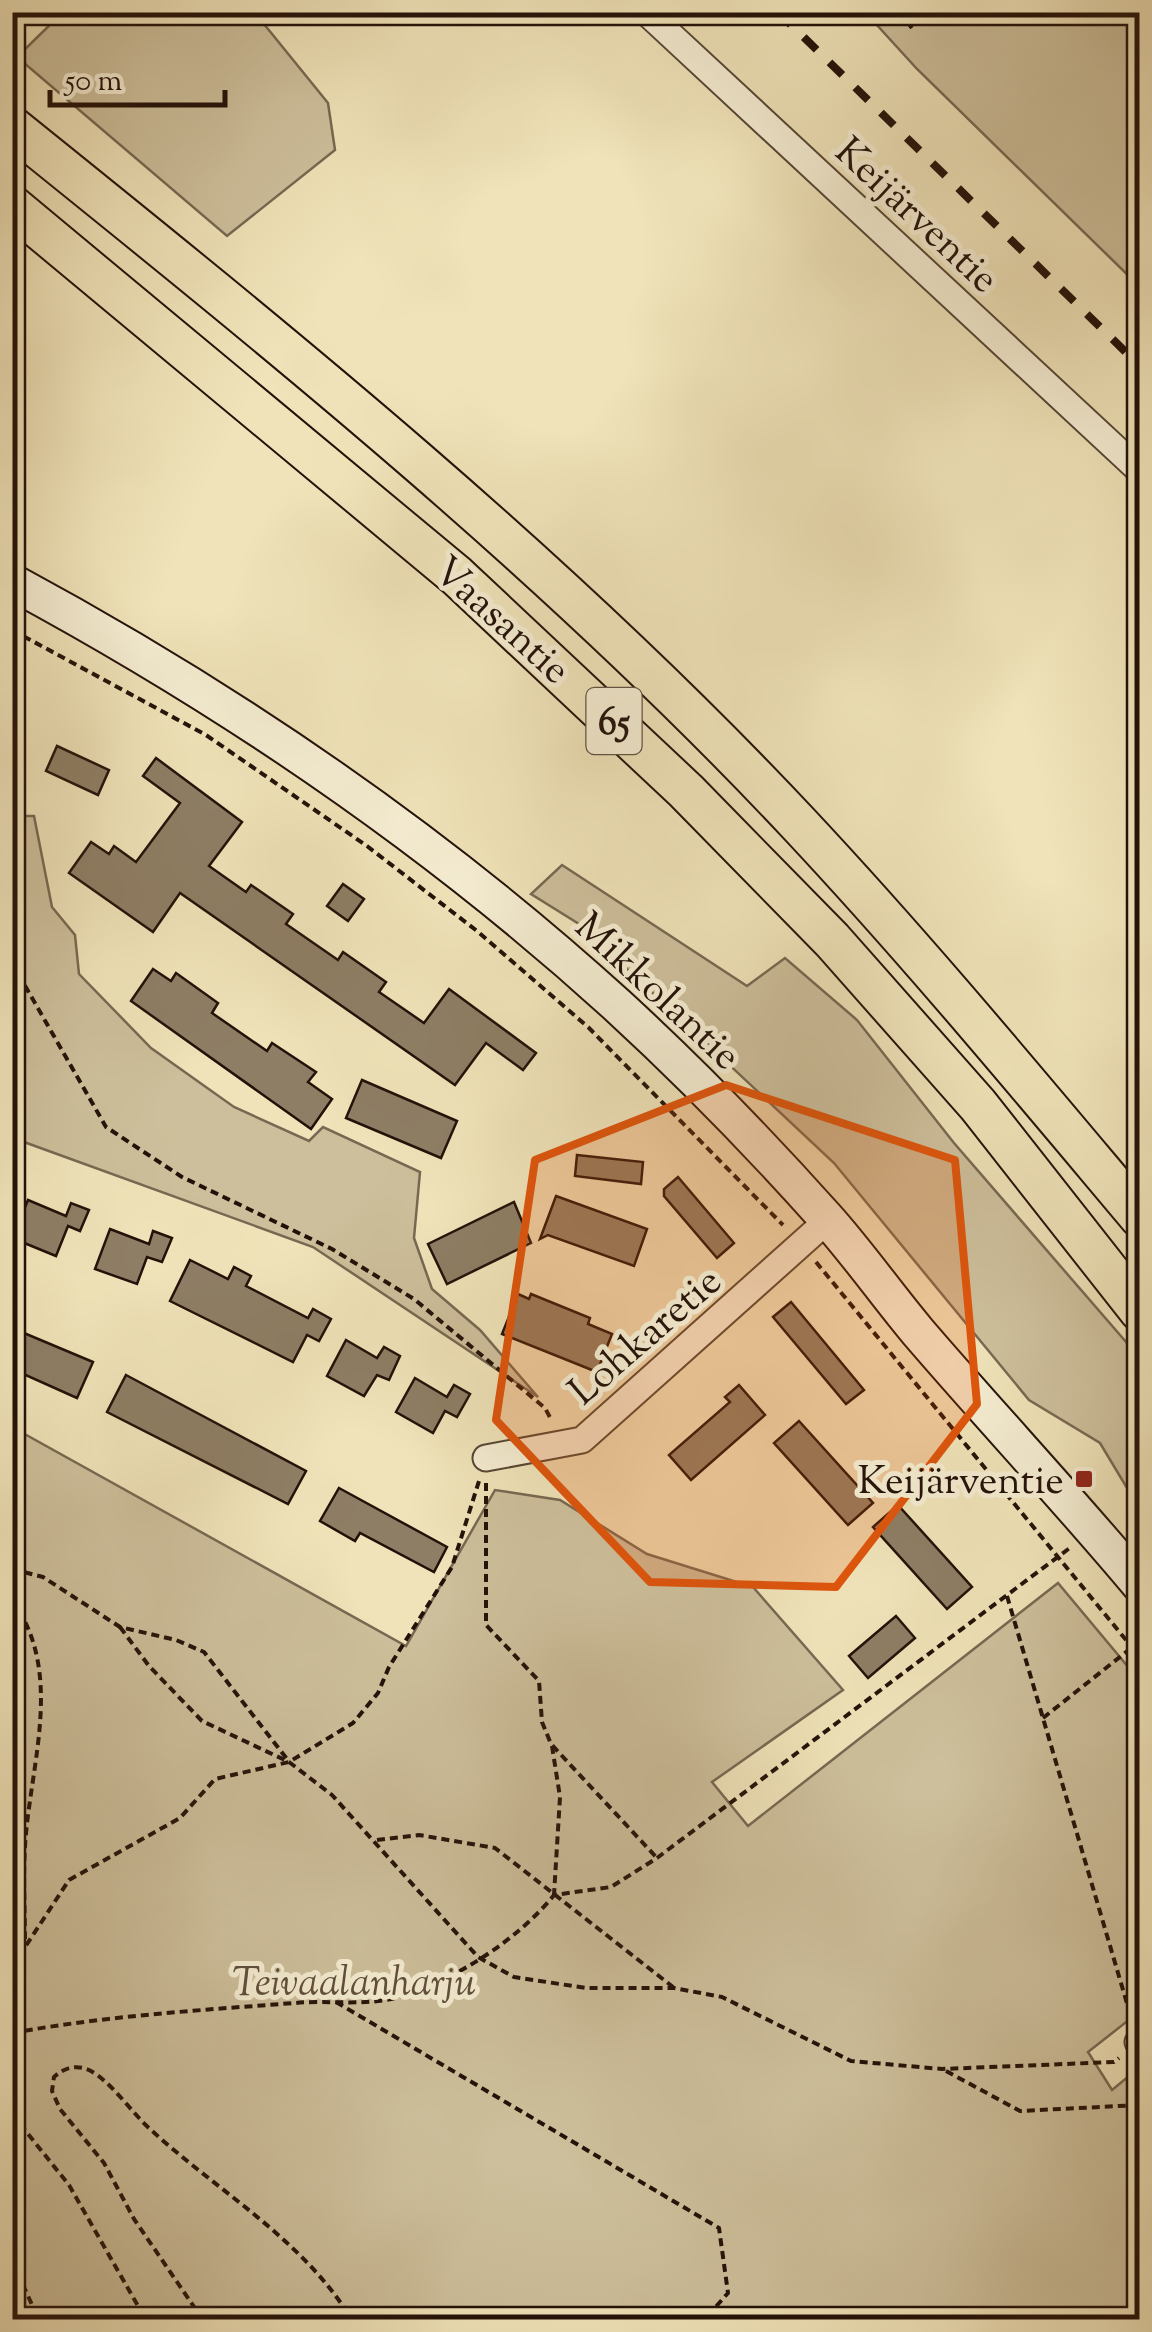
<svg xmlns="http://www.w3.org/2000/svg" width="1152" height="2332" viewBox="0 0 1152 2332" font-family="'Sorts Mill Goudy',serif">
  <style>
    .green { fill: #cdbf9b; stroke: #786852; stroke-width: 2.5 }
    .building { fill: #8e7e65; stroke: #231109; stroke-width: 2.5 }
    .lines { fill: none; stroke-linecap: round; stroke-linejoin: round }
    .minor-casing { stroke: #564635; stroke-width: 29 }
    .secondary-casing { stroke: #231109; stroke-width: 39 }
    .trunk-casing { stroke: #231109; stroke-width: 44 }
    .path { stroke: #231109; stroke-width: 4; stroke-dasharray: 8 5; stroke-linecap: butt }
    .minor { stroke: #f5edd2; stroke-width: 25 }
    .secondary { stroke: #f5edd2; stroke-width: 35 }
    .trunk { stroke: #f0e3b9; stroke-width: 40 }
    .rail { stroke: #231109; stroke-width: 8; stroke-dasharray: 18 18; stroke-linecap: butt }
    .marked { fill: #de550c; fill-opacity: 0.2; stroke: #de550c; stroke-width: 8; stroke-linejoin: round }
    .poi-dot { fill: #8f2418; stroke: #f5edd2; stroke-width: 4 }
    .labels { text-anchor: middle; stroke-width: 10; stroke-linejoin: round; paint-order: stroke }
    .shield { fill: #f5edd2; stroke: #625345; stroke-width: 2.5 }
    .shield-label { font-size: 38px; font-weight: bold; fill: #231109 }
    .street-label { font-size: 40px; fill: #231109; stroke: #f5edd2 }
    .poi-label { font-size: 40px; fill: #231109; stroke: #f5edd2; text-anchor: end }
    .park-label { font-size: 40px; font-style: italic; fill: #5e4e3c; stroke: #f5edd2 }
  </style>
  <rect width="100%" height="100%" fill="#f0e3b9"/>
  <filter id="stains"><feTurbulence type="fractalNoise" baseFrequency=".002" numOctaves="4"/><feColorMatrix values="0 0 0 0 .2 0 0 0 0 .09 0 0 0 0 .02 0 0 0 .5 -.17"/></filter>
  <radialGradient id="worn" r=".72"><stop offset=".6" stop-color="#630" stop-opacity="0"/><stop offset="1" stop-color="#630" stop-opacity=".3"/></radialGradient>
  <g class="green">
    <path d="M62 13H255L328 103 335 150 227 236 17 57Z"/>
    <path d="M866 13H1139V286L917 69Z"/>
    <path d="M12 816H34L52 907 75 935 79 974 151 1048 234 1107 309 1141 323 1127 420 1172 414 1238 432 1289 480 1330 538 1397 313 1247 13 1138Z"/>
    <path d="M562 865 747 986 785 958 857 1020 954 1143 1139 1357V1508L1100 1443 1029 1400 834 1163 579 924 531 894Z"/>
    <path d="M12 1427 406 1646 495 1490 560 1500 647 1554 753 1587 843 1690 712 1782 748 1826 1058 1583 1139 1680V2012L1088 2052 1112 2090 1139 2068V2319H13Z"/>
  </g>
  <g class="building">
    <path d="M57 746 109 770 98 795 46 771Z"/>
    <path d="M156 758 242 822 209 866 246 892 251 885 293 914 286 924 338 960 343 952 386 982 379 992 424 1023 449 989 536 1053 523 1070 486 1043 455 1085 180 893 153 932 69 873 91 842 109 854 114 846 136 862 180 803 143 776Z"/>
    <path d="M343 884 364 899 348 921 327 906Z"/>
    <path d="M153 969 171 981 176 973 218 1003 212 1013 267 1051 272 1043 316 1072 308 1082 332 1099 311 1129 131 1001Z"/>
    <path d="M362 1080 457 1121 441 1158 346 1118Z"/>
    <path d="M577 1155 643 1162 641 1184 575 1176Z"/>
    <path d="M678 1177 734 1243 717 1258 664 1196V1189Z"/>
    <path d="M556 1196 647 1229 634 1266 548 1235 540 1239Z"/>
    <path d="M28 1200 66 1216 71 1203 89 1210 80 1231 68 1226 56 1256 12 1238Z"/>
    <path d="M514 1202 531 1243 447 1284 428 1244Z"/>
    <path d="M110 1229 149 1244 153 1231 172 1238 162 1262 147 1257 137 1284 95 1269Z"/>
    <path d="M190 1260 228 1279 234 1267 251 1276 246 1286 308 1318 313 1309 331 1319 319 1341 307 1335 293 1362 170 1301Z"/>
    <path d="M518 1294 529 1299 531 1294 590 1318 588 1324 612 1334 597 1372 502 1334Z"/>
    <path d="M791 1302 864 1390 846 1404 773 1317Z"/>
    <path d="M12 1328 93 1362 77 1398 12 1369Z"/>
    <path d="M346 1340 377 1358 384 1347 400 1356 389 1380 377 1375 364 1396 327 1376Z"/>
    <path d="M126 1375 306 1471 288 1504 107 1412Z"/>
    <path d="M415 1378 447 1397 454 1385 470 1394 457 1417 445 1411 433 1433 396 1412Z"/>
    <path d="M739 1385 765 1415 691 1480 669 1455 730 1402 725 1397Z"/>
    <path d="M799 1421 873 1503 848 1525 774 1443Z"/>
    <path d="M339 1488 447 1547 434 1572 360 1533 355 1541 320 1521Z"/>
    <path d="M898 1505 972 1587 947 1609 873 1527Z"/>
    <path d="M896 1616 915 1638 868 1678 849 1656Z"/>
  </g>
  <g class="lines">
    <g class="minor-casing">
      <g id="minor">
        <path d="M646 12 1140 471"/>
        <path d="M486 1458 582 1440 828 1220"/>
        <path d="M1138 2042 1140 2041"/>
      </g>
    </g>
    <g class="secondary-casing">
      <path id="secondary" d="M12 582C229 699 436 840 618 1006 691 1073 761 1145 827 1219 859 1255 887 1295 918 1332 991 1417 1068 1499 1140 1585"/>
    </g>
    <g class="trunk-casing">
      <g id="trunk">
        <path d="M12 127C284 346 559 568 798 823 917 950 1028 1084 1140 1217"/>
        <path d="M12 206 457 576 686 791 832 940 978 1105 1140 1311"/>
      </g>
    </g>
    <g class="path">
      <path d="M899 12 912 28"/>
      <path d="M16 33 38 12"/>
      <path d="M12 630 206 735 367 846 477 931 589 1028 783 1225"/>
      <path d="M12 963 106 1127 182 1177 332 1249 414 1299 545 1408 552 1421"/>
      <path d="M816 1262 1140 1657"/>
      <path d="M486 1483V1625L539 1681 542 1722 551 1744 657 1858"/>
      <path d="M12 1569 43 1577 120 1627 176 1640 204 1652 287 1759"/>
      <path d="M1007 1596 1131 2017"/>
      <path d="M12 1600C65 1673 30 1764 25 1846 23 1878 25 1912 25 1945"/>
      <path d="M120 1627 149 1666 202 1721 289 1762 332 1795 478 1957 514 1977 586 1988H674L722 1997 851 2061 942 2069 1114 2062 1119 2058"/>
      <path d="M1043 1718 1140 1641"/>
      <path d="M552 1746 560 1797 554 1895"/>
      <path d="M377 1840 419 1835 495 1848 673 1987"/>
      <path d="M12 1932 25 1945"/>
      <path d="M12 1967 69 1880 180 1818 215 1779 289 1762 353 1723 378 1693 389 1667 452 1567 479 1481"/>
      <path d="M336 2002 719 2228 728 2293 704 2320"/>
      <path d="M12 2033C106 2016 201 2010 295 2003 326 2000 365 2006 395 1998 451 1983 518 1940 554 1895L611 1887 657 1858 1071 1547"/>
      <path d="M946 2071 1020 2111 1140 2105"/>
      <path d="M12 2114 69 2185 146 2320"/>
      <path d="M12 2261 39 2320"/>
      <path d="M203 2320 134 2219 104 2163 60 2109 52 2091 54 2077C64 2068 75 2064 89 2070 111 2081 131 2112 150 2129 217 2191 303 2239 352 2320"/>
    </g>
    <use href="#minor" class="minor"/>
    <use href="#secondary" class="secondary"/>
    <use href="#trunk" class="trunk"/>
    <path class="rail" d="M778 12 1140 366"/>
  </g>
  <path class="marked" d="M726 1085 955 1160 977 1404 836 1587 650 1582 496 1420 535 1160Z"/>
  <rect class="poi-dot" x="1074" y="1469" width="20" height="20" rx="5"/>
  <g class="labels">
    <rect class="shield" x="586.5" y="688" width="55" height="66" rx="8"/>
    <g class="shield-label">
      <text x="614" y="734">65</text>
    </g>
    <g class="street-label">
      <text transform="translate(918 214) rotate(43)" y="14">Keijärventie</text>
      <text transform="translate(503 619) rotate(42)" y="14">Vaasantie</text>
      <text transform="translate(659 990) rotate(43)" y="14">Mikkolantie</text>
      <text transform="translate(644 1335) rotate(-41)" y="14">Lohkaretie</text>
    </g>
    <g class="poi-label">
      <text x="1064" y="1493">Keijärventie</text>
    </g>
    <g class="park-label">
      <text x="354" y="1995">Teivaalanharju</text>
    </g>
  </g>
  <rect width="1152" height="2332" fill="none" stroke="#f0e3b9" stroke-width="50"/>
  <rect x="15" y="15" width="1122" height="2302" fill="none" stroke="#231109" stroke-width="5"/>
  <rect x="25" y="25" width="1102" height="2282" fill="none" stroke="#231109" stroke-width="2.5"/>
  <path d="M50 90v15h175v-15" fill="none" stroke="#231109" stroke-width="5"/>
  <text x="65" y="90" font-size="30" fill="#231109" stroke="#f5edd2" stroke-width="8" paint-order="stroke">50 m</text>
  <rect width="100%" height="100%" filter="url(#stains)"/>
  <rect width="100%" height="100%" fill="url(#worn)"/>
</svg>
